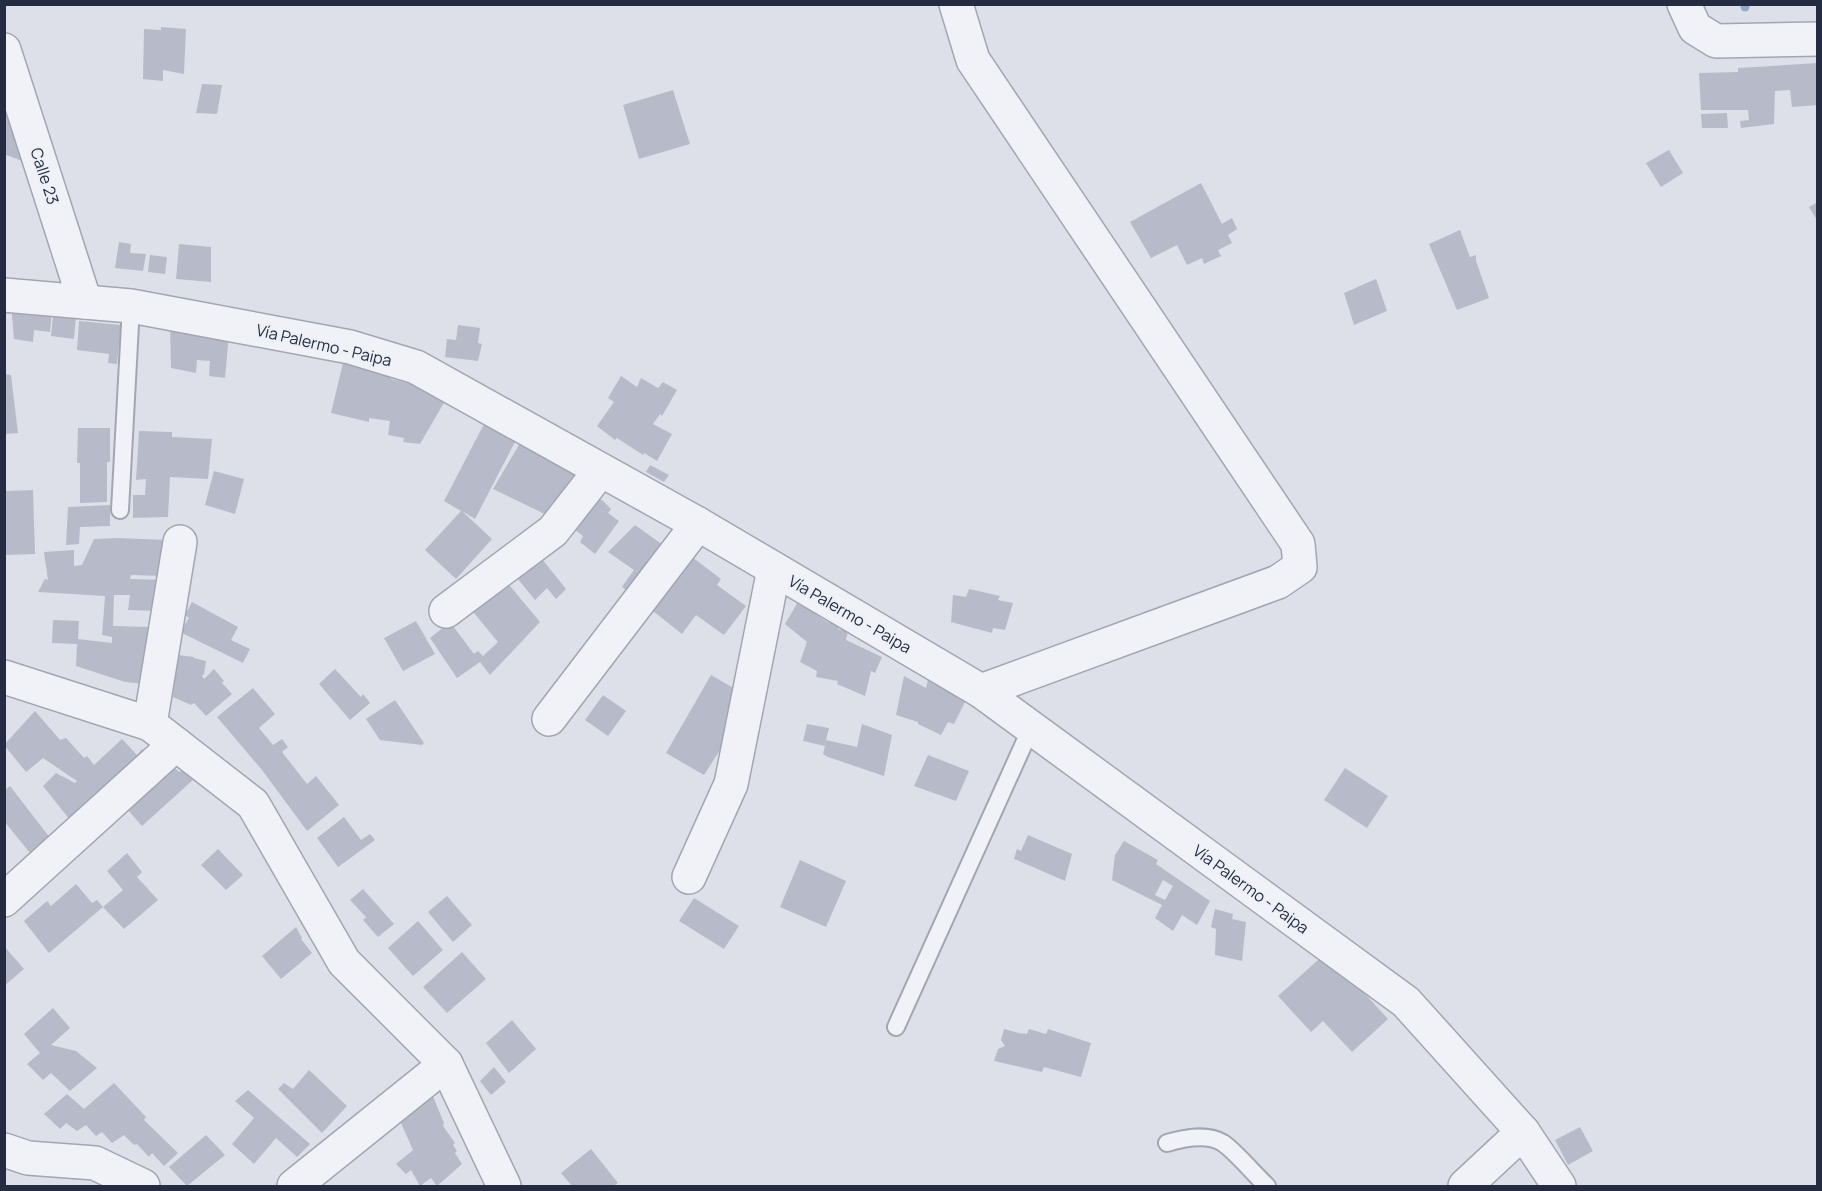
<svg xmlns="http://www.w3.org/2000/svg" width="1822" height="1191" viewBox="0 0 1822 1191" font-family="Manrope,sans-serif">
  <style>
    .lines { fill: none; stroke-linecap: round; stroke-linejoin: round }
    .stream { stroke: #94a9cd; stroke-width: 9 }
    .building { fill: #b7bbc9; fill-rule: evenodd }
    .service-casing { stroke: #a2a6b3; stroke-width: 20 }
    .minor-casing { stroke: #a2a6b3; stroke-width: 36 }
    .tertiary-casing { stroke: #a2a6b3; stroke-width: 36 }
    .service { stroke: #f0f2f7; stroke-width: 16 }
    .minor { stroke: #f0f2f7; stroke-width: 33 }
    .tertiary { stroke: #f0f2f7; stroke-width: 33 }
    .labels { text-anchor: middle; stroke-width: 4.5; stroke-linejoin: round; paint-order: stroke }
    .street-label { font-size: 16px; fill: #252c41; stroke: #edf0f6 }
  </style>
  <rect width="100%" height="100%" fill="#dde0e9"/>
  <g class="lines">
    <path class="stream" d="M1745 4V7"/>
  </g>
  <g class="building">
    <path d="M161 27 186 29 184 74 163 70V81L143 79 144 29 161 30Z"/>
    <path d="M1818 63V105L1792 107 1790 90 1775 91 1774 124 1741 128 1740 121 1749 120 1748 110H1701L1699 73 1738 72V68Z"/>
    <path d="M202 84 222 85 217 114 196 113Z"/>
    <path d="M673 90 690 144 639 159 623 105Z"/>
    <path d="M4 110 10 125 22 161 4 154Z"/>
    <path d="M1727 113 1728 128H1702L1701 114Z"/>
    <path d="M1669 150 1683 173 1661 187 1646 163Z"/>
    <path d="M1201 183 1222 224 1232 218 1237 229 1228 235 1232 243 1218 250 1221 256 1204 264 1202 258 1187 265 1177 245 1151 258 1130 222Z"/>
    <path d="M1818 202V222L1809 207Z"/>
    <path d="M1460 230 1470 257 1476 255V261L1489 298 1457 310 1429 244Z"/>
    <path d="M119 242 131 244 130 253 146 254 143 271 115 268Z"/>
    <path d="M179 244 211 247V282L176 279Z"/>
    <path d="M150 255 167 257 165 274 148 272Z"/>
    <path d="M1376 279 1387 311 1354 325 1344 293Z"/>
    <path d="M11 305 52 309 50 332 34 330 33 342 14 339Z"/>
    <path d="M53 315 76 317 74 339 51 336Z"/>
    <path d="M79 321 121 325 117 364 108 363 109 354 77 350Z"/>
    <path d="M458 325 480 328 478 343 482 344 478 361 445 357 447 339 456 340Z"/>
    <path d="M170 326 229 334 225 378 209 376 210 361 197 360 196 373 171 368Z"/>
    <path d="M343 363 392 374 391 379 415 385 445 401 420 444 403 442 404 438 388 435 390 421 369 418V422L331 413Z"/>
    <path d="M4 374 11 375 18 433 4 434Z"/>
    <path d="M621 376 637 387 641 378 658 388 663 382 677 390 662 416 660 414 653 424 672 434 657 461 644 453 643 455 617 438 615 440 597 426 614 402 608 398Z"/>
    <path d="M485 422 516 440 475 519 462 511 492 539 456 579 425 550 461 511 444 501Z"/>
    <path d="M78 428H110V462H107V502L80 503V463H77Z"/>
    <path d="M139 431 172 432V437L212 439 208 479 170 477 168 517 133 518V495H145L146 479 136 480Z"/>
    <path d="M520 443 579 476 549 516 493 489Z"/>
    <path d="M650 465 669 475 664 482 646 472Z"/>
    <path d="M214 471 244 479 235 514 205 505Z"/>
    <path d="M33 490 35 554 4 555V491Z"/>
    <path d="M593 496 602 500 611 509 608 513 619 521 595 554 580 542 583 536 571 527Z"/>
    <path d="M110 505V526L80 527 79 544 66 545 68 507Z"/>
    <path d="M635 525 674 553 637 598 622 587 634 570 608 552Z"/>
    <path d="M118 538 168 540 165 576 131 575 130 579 165 580 160 611 128 610 130 595H114L113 626 150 627 146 684 125 682 76 666 77 644 52 643 53 620 79 621 78 639 112 643V637L102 635 105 596 38 592 45 579 48 580 44 552 74 550V566L82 565 94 539Z"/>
    <path d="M538 554 566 589 556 599 547 588 535 600 513 573Z"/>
    <path d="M692 557 721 579 717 585 746 606 724 635 696 615 682 634 653 611Z"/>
    <path d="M505 580 540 622 490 675 480 662 457 678 430 638 450 622 474 654 478 651 483 656 498 642 469 607Z"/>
    <path d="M969 589 1000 596 998 600 1013 603 1005 630 993 628 992 633 951 622 953 595 966 597Z"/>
    <path d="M192 602 238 627 231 640 250 649 243 663 180 632 189 618 185 615Z"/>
    <path d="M798 602 827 622 839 624 838 629 848 631 846 640 882 657 875 673 871 671 865 696 837 684 838 681 816 677 817 671 800 662 807 642 785 624Z"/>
    <path d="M416 621 435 654 403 671 384 638Z"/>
    <path d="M178 655 194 657V658L206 661 204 674 202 676 204 679 214 669 224 681 222 683 232 694 206 716 194 703 191 705 173 697Z"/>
    <path d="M335 669 361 697 363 694 370 703 350 720 319 684Z"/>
    <path d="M711 675 737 690 726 741 704 775 666 753Z"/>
    <path d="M904 676 926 688 929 676 966 700 954 724 948 722 941 735 918 724V722L896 715Z"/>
    <path d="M253 688 275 714 259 728 273 745 282 739 288 747 282 752 307 784 316 776 339 805 307 831 262 770 217 717Z"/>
    <path d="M603 695 626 711 608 736 585 720Z"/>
    <path d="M395 700 424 743 422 745 380 740 366 719Z"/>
    <path d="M35 711 60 740 66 738 84 758 87 756 94 765 122 739 137 755 142 749 152 761 74 825 43 786 56 773 75 783 77 781 43 758 26 772 4 745Z"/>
    <path d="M807 724 829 728 826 740 857 747 862 724 892 735 884 776 828 757 823 754 825 746 803 741Z"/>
    <path d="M928 755 969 771 956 801 914 786Z"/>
    <path d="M166 760 179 772 183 770 194 779 142 826 120 801Z"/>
    <path d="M1345 768 1388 796 1367 828 1324 800Z"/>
    <path d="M10 786 54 843 35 859 4 821V791Z"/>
    <path d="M344 817 361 840 370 834 375 840 338 867 317 838Z"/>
    <path d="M1028 835 1072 854 1065 881 1014 859 1017 849 1021 851Z"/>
    <path d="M1124 841 1158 860 1156 864 1210 901 1197 925 1182 915 1173 931 1155 918 1162 905 1112 880 1115 855ZM1163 880 1173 886 1165 900 1155 895Z"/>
    <path d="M218 849 243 875 226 890 201 865Z"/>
    <path d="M127 853 142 872 137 877 158 900 124 929 103 907 49 953 24 921 47 901 51 906 76 884 92 903 97 900 103 907 123 890 107 871Z"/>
    <path d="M800 860 846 881 826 927 780 907Z"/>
    <path d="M363 889 394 924 378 937 363 920 366 917 350 900Z"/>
    <path d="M447 896 472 925 453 942 428 912Z"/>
    <path d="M694 898 739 926 724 949 679 921Z"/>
    <path d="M1215 909 1233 914 1232 919 1246 922 1242 961 1215 955 1216 929 1211 927Z"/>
    <path d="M418 921 443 950 413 976 388 948Z"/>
    <path d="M296 927 302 938 301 939 312 953 281 979 262 956Z"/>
    <path d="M4 946 24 969 4 986Z"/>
    <path d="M462 952 486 979 447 1013 423 987Z"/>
    <path d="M1327 952 1388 1019 1352 1052 1323 1021 1311 1032 1278 996Z"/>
    <path d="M53 1008 70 1028 51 1045 76 1051 97 1068 70 1091 51 1073 43 1080 27 1064 40 1053 24 1034Z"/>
    <path d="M512 1020 536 1049 509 1073 486 1043Z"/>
    <path d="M1004 1029 1023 1034V1033L1027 1034 1029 1029 1046 1034 1048 1029 1091 1043 1081 1077 1044 1067 1042 1072 994 1061 998 1049 1005 1046 1001 1040Z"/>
    <path d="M494 1067 506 1082 491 1095 480 1081Z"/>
    <path d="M309 1070 347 1106 322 1133 278 1089 284 1083 293 1089Z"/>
    <path d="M114 1083 146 1117 144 1120 178 1153 164 1166 152 1153 149 1157 137 1144 134 1145 124 1135 112 1143 102 1132 96 1136 86 1125 77 1131 66 1123 60 1129 44 1114 67 1094 84 1109Z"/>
    <path d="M248 1090 310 1144 297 1157 276 1138 254 1164 232 1144 254 1118 235 1101Z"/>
    <path d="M432 1094 444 1123 443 1126 455 1143 453 1145 457 1151 455 1153 462 1164 437 1186 431 1178 420 1186 411 1170 406 1174 396 1164 413 1150 397 1114Z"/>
    <path d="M1580 1127 1593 1151 1568 1165 1555 1140Z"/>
    <path d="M206 1135 225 1155 187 1186 169 1167Z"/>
    <path d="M591 1149 618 1183 613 1186H572L561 1173Z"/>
  </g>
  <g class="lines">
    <g class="service-casing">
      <g id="service">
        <path d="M120 510 131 306"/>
        <path d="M896 1027 1031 728"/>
        <path d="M1167 1143C1184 1138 1207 1133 1223 1143 1235 1151 1255 1175 1267 1186"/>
      </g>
    </g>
    <g class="minor-casing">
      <g id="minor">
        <path d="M956 4 973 60 1298 544 1300 567 1278 582 981 691"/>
        <path d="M1684 4 1695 28 1716 41 1818 39"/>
        <path d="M4 50 85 302"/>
        <path d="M446 611 553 531 600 471"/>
        <path d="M4 677 150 724 253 804 344 962 446 1064 504 1186"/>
        <path d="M549 719 698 524"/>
        <path d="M150 724 180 542"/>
        <path d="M689 877 731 784 774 569"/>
        <path d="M4 900 176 744"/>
        <path d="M4 1150 28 1158 95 1163 143 1186"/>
        <path d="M294 1186 446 1064"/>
        <path d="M1465 1186 1523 1132"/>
      </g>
    </g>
    <g class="tertiary-casing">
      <path id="tertiary" d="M4 295 131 306 350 347 416 367 698 524 981 691 1406 1002 1523 1132 1559 1186"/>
    </g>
    <use href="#service" class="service"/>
    <use href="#minor" class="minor"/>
    <use href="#tertiary" class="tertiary"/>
  </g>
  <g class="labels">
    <g class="street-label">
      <text transform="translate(45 176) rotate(72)" y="6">Calle 23</text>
      <text transform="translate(324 345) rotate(13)" y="6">Vía Palermo - Paipa</text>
      <text transform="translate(850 614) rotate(30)" y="6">Vía Palermo - Paipa</text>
      <text transform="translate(1251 889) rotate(36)" y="6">Vía Palermo - Paipa</text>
    </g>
  </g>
  <rect width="1822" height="1191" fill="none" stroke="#252c41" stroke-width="12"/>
</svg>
